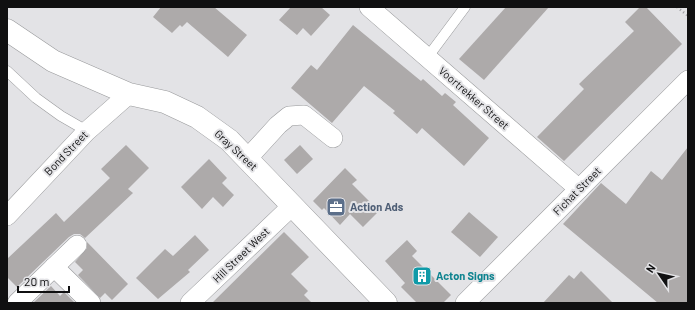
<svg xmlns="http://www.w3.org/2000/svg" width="695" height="310" viewBox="0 0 695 310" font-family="Barlow,sans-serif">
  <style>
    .building { fill: #adaaaa }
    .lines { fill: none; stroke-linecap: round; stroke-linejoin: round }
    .service-casing { stroke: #98999b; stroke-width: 11 }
    .minor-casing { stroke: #98999b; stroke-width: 20 }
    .tertiary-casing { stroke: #98999b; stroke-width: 23 }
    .path { stroke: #9f9fa2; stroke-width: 2.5; stroke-dasharray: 1 3; stroke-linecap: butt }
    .service { stroke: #fff; stroke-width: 10 }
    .minor { stroke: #fff; stroke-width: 19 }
    .tertiary { stroke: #fff; stroke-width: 22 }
    .labels { text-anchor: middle; stroke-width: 4; stroke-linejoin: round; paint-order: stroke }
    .street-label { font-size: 11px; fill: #101011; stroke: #e3e3e6 }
    .service-label { font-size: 11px; font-weight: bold; fill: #4e5e75; stroke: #e3e3e6; text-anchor: start }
    .culture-label { font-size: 11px; font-weight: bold; fill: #0d838f; stroke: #e3e3e6; text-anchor: start }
  </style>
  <rect width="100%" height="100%" fill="#e3e3e6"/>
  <g class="building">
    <path d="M161 7H214L247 35 228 57 187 22 182 27 180 25 172 33 153 17Z"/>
    <path d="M291 7H321L330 15 311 36 303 28 297 35 279 20Z"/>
    <path d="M506 7H549L484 80 459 59Z"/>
    <path d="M640 7H646L682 44 564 161 537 137 584 89 579 84 634 31 625 22Z"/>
    <path d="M353 25 421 81 423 79 442 96 445 93 456 102 453 105 489 138 464 166 422 128 417 134 393 113 395 111 364 86 332 123 291 88 311 65 317 70Z"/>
    <path d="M126 145 149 168 128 189 133 193 85 238 80 234H74L69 237 17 287 7 277V259L56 213 64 222 110 178 101 169Z"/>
    <path d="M300 145 313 159 297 174 284 160Z"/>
    <path d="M688 147V303H658L563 224 601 183 626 204 651 171 662 180Z"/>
    <path d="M209 159 227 178 222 183 234 195 223 207 213 197 202 209 181 187Z"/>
    <path d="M345 168 357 180 352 184 379 211 363 227 350 214 340 225 324 208 322 210 313 201Z"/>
    <path d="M469 212 498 237 480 257 451 232Z"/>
    <path d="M284 232 309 257 291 274 308 291 304 295 312 303H212Z"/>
    <path d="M195 235 209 250 188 270 190 272 158 299 136 278 165 249 173 256Z"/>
    <path d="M407 240 417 251 412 256 451 295 443 303H417L401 287 405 283 385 261Z"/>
    <path d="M87 242 128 284 112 300 105 293 100 298 78 275 83 270 75 262 87 248Z"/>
    <path d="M581 271 613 303H543L569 275 574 279Z"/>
    <path d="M51 286 60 296 64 292 75 303H33Z"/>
  </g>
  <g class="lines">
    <g class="service-casing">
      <g id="service">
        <path d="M427 58 465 7"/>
        <path d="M7 71 36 98 61 116 87 131"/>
      </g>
    </g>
    <g class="minor-casing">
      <g id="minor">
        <path d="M369 7 579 189"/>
        <path d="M247 159 278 125 289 116 304 115 333 138"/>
        <path d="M7 216 87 131 129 94"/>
        <path d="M54 267 91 303"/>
        <path d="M17 303 77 245"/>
        <path d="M190 303 292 206"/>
        <path d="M465 303 688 80"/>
      </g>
    </g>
    <g class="tertiary-casing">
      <path id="tertiary" d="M7 30 53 61 129 94 165 102 197 117 229 140 386 303"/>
    </g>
    <path class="path" d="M677 7 688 16"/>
    <use href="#service" class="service"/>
    <use href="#minor" class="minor"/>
    <use href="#tertiary" class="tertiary"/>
  </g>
  <defs>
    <g id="office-square" transform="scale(1)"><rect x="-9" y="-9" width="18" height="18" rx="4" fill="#5c6f8a" stroke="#e3e3e6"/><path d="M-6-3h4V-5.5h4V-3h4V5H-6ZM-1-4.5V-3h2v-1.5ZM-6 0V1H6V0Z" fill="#fff"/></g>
    <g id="building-square" transform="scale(1)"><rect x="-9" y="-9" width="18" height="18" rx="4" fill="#0f9aa8" stroke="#e3e3e6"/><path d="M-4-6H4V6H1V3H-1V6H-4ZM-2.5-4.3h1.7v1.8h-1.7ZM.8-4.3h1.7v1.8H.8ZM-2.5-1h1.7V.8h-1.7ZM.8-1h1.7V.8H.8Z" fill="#fff"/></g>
  </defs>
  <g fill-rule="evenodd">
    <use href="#office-square" x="336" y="207"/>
    <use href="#building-square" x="422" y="276"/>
  </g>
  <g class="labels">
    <g class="street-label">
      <text transform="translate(474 98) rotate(41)" y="4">Voortrekker Street</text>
      <text transform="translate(236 150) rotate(43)" y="4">Gray Street</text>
      <text transform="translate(66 153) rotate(-46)" y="4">Bond Street</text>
      <text transform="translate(577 191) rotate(-45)" y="4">Fichat Street</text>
      <text transform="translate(241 255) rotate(-44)" y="4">Hill Street West</text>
    </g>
    <g class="service-label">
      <text x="350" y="211">Action Ads</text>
    </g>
    <g class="culture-label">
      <text x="436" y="280">Acton Signs</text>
    </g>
  </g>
  <rect width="695" height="310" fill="none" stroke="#101011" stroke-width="16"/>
  <g transform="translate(659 274) rotate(304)" stroke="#e3e3e6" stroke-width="3" paint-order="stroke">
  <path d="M0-3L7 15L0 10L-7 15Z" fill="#101011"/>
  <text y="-6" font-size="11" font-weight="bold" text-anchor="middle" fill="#101011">N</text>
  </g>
  <path d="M18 286v6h51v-6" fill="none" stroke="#101011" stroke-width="2"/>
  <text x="24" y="286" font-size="12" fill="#101011" stroke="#e3e3e6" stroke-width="3" paint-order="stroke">20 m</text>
</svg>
